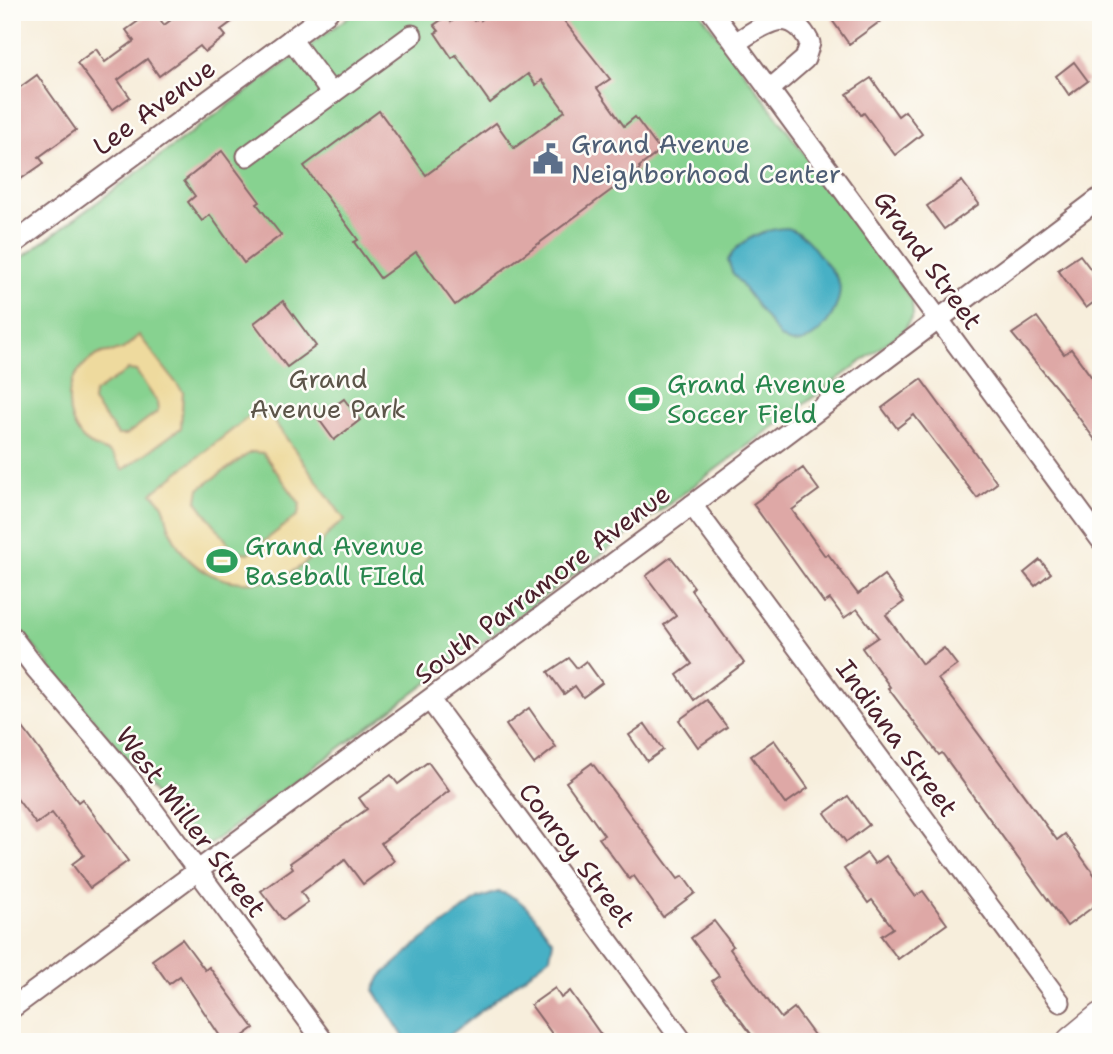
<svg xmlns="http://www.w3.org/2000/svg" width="1113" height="1054" viewBox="0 0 1113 1054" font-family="'Shantell Sans',sans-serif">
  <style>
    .green { fill: #87d290; stroke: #68785e; stroke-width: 2 }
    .sand { fill: #eeda9e; stroke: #9c7c64; stroke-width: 2; fill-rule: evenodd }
    .water { fill: #46b0c5; stroke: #486878; stroke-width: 2 }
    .building { fill: #dea8a6 }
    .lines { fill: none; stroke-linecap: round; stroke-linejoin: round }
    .minor-casing { stroke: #876769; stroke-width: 23 }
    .highway-casing { stroke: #876769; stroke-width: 33 }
    .minor { stroke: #fff; stroke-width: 19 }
    .highway { stroke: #fff; stroke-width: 30 }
    .labels { text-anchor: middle; stroke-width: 5; stroke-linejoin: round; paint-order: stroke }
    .street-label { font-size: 26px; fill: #4a1f2b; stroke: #fdfcf7 }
    .service-label { font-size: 26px; fill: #4e5e75; stroke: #fdfcf7; text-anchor: start }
    .park-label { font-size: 26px; fill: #5c5549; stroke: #fdfcf7 }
    .leisure-label { font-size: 26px; fill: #27864d; stroke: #fdfcf7; text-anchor: start }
  </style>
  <rect width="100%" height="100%" fill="#fdfcf7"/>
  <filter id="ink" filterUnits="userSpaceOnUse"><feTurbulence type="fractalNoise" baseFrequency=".0143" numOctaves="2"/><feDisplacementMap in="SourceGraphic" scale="14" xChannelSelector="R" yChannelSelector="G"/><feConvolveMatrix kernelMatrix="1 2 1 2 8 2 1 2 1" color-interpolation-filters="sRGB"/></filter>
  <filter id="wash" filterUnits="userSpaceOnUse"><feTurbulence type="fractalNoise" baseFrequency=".00686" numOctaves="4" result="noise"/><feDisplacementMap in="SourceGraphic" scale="28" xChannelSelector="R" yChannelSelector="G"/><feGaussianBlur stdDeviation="1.57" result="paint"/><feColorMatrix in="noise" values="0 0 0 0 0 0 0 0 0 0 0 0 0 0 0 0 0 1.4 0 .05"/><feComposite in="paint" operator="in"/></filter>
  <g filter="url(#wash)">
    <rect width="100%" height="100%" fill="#f7eedc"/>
    <path class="green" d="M355 12H700L912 300 913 315 904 330 210 844 196 845C173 824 158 797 139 774 96 722 52 672 12 618V265Z"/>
    <g class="sand">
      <path d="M139 335 183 392 181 428 123 470C119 465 115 456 110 453 100 448 90 447 82 438 74 428 69 416 69 403 67 381 82 361 102 353 109 351 117 352 123 349 129 345 134 339 139 335ZM128 370 136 371 157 402 158 411 126 435H118L93 402 94 393Z"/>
      <path d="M251 415 271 417 345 520C341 523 336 526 332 530 322 539 317 553 305 563 271 591 213 589 184 554 176 544 170 532 167 520 166 515 165 509 163 505 160 500 155 496 152 493ZM251 452 263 453 300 504 298 515 249 553 234 551 197 501 199 489Z"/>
    </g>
    <g class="water">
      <path d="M787 228C803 233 811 244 820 256 826 264 836 274 839 283 845 306 815 349 789 342 786 341 783 339 780 337L732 272 728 260C739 239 765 229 787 228Z"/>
      <path d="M498 892C524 896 538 921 553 941L550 957 441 1042H407L374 990 381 976 422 940 478 899Z"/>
    </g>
    <g id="blocks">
      <g class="building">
        <path d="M151 12H155L164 25 182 12H245L221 30 226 36 205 52 200 46 159 76 147 59 118 80 130 97 112 110 77 63 96 49 105 62 134 41 126 30Z"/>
        <path d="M465 12 474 21 480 17 481 20 491 12H557L610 79 597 88 624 126 635 117 660 151 639 167 640 169 455 305 416 252 380 278 354 242 358 240 304 166 379 111 426 175 496 123 514 148 565 111 542 80 536 85 528 74 490 103 456 55 452 58 435 33 439 31 434 25 447 16 451 22Z"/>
        <path d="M843 12H893L849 44 832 20Z"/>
        <path d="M1074 62 1088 81 1069 95 1056 76Z"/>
        <path d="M37 75 76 130 39 157 44 163 12 185V93Z"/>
        <path d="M871 78 898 116 905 111 922 134 895 155 864 113 861 115 847 94Z"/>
        <path d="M222 151 260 202 257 204 281 235 244 263 210 215 202 221 188 202 195 196 184 181Z"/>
        <path d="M962 181 979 204 944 229 927 206Z"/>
        <path d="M1080 255 1101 283V297L1086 308 1058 270Z"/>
        <path d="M283 301 316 346 287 367 254 323Z"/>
        <path d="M1037 317 1064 354 1071 349 1101 390V448L1060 392 1012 334Z"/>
        <path d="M921 379 997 483 977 498 914 415 897 428 882 408Z"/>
        <path d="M344 399 360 420 334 440 318 418Z"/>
        <path d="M803 468 819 490 792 510 825 556 828 554 858 594 884 575 904 602 886 615 922 664 944 648 957 665 938 679 1057 840 1065 834 1101 884V901L1067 926 942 753 939 755 888 688 890 687 862 648 878 637 857 609 844 618 830 599 824 603 753 504Z"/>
        <path d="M671 557 694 587 691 590 744 663 694 700 677 675 692 664 664 625 676 616 646 576Z"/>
        <path d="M1040 560 1051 573 1035 586 1024 573Z"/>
        <path d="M569 658 577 668 586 661 602 683 583 697 575 686 564 694 548 672Z"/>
        <path d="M707 700 727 727 698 747 679 720Z"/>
        <path d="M529 708 556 747 534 764 506 725Z"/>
        <path d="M12 713 78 802 82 799 128 861 90 888 72 864 84 855 52 813 36 824 12 792Z"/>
        <path d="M645 724 663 750 647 761 629 735Z"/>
        <path d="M774 740 808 788 785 804 751 756Z"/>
        <path d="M428 762 449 791 381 843 394 861 363 884 345 860 301 892 308 902 283 920 261 891 293 868 290 863 367 809 359 798 391 775 398 784Z"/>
        <path d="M592 763 678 879 683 876 695 893 663 917 634 876 629 879 599 838 604 835 566 782Z"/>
        <path d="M848 796 869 825 846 842 825 813Z"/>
        <path d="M867 853 875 864 886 856 915 896 923 891 947 924 898 959 881 936 893 928 872 900 868 903 844 869Z"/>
        <path d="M714 921 733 946 730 949 781 1018 794 1008 819 1042H757L712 981 719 976 691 938Z"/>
        <path d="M182 939 205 970 209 967 254 1028 235 1042H224L180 976 169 984 152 960Z"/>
        <path d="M555 988 561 998 570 991 606 1042H558L531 1005Z"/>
      </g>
    </g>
  </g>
  <g filter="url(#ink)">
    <use href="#blocks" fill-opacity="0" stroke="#876769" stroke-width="2"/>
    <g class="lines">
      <g class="minor-casing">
        <g id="minor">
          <path d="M712 12 1101 540"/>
          <path d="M291 39 332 94"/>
          <path d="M735 43C763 26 790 2 810 43L805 59 769 90"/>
          <path d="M247 156 412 35"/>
          <path d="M12 245 328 12"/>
          <path d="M692 505 1060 1002"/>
          <path d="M12 637 36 669 130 779 324 1042"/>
          <path d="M430 700 683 1042"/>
          <path d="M12 1008 692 505 1101 197"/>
        </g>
      </g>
      <g class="highway-casing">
        <path id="highway" d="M1072 1042 1101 1018"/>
      </g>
      <use href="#minor" class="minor"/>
      <use href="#highway" class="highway"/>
    </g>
  </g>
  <defs>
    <g id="civic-bare" transform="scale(2.415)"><path d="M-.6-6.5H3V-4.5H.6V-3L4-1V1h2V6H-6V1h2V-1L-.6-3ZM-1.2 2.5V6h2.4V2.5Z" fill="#5c6f8a" stroke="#fdfcf7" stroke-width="2.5" paint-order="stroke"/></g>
    <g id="stadium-bare" transform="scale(2.415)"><path d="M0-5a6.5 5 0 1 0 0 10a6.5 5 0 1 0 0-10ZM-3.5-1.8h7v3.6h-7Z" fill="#2e9e5b" stroke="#fdfcf7" stroke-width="2.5" paint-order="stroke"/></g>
  </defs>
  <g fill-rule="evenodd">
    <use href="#civic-bare" x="548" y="159"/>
    <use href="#stadium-bare" x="644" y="399"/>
    <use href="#stadium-bare" x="222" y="561"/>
  </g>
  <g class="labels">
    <g class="street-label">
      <text transform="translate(154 107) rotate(-36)" y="9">Lee Avenue</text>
      <text transform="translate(928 260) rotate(54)" y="9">Grand Street</text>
      <text transform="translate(542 584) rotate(-37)" y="9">South Parramore Avenue</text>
      <text transform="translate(897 738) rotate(54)" y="9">Indiana Street</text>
      <text transform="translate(191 822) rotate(53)" y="9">West Miller Street</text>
      <text transform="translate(577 855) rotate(53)" y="9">Conroy Street</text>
    </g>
    <g class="service-label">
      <text x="571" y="153">Grand Avenue<tspan x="571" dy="30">Neighborhood Center</tspan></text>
    </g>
    <g class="park-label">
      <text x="328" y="388">Grand<tspan x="328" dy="30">Avenue Park</tspan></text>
    </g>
    <g class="leisure-label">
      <text x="667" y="393">Grand Avenue<tspan x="667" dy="30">Soccer Field</tspan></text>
      <text x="245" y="555">Grand Avenue<tspan x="245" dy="30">Baseball FIeld</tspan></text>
    </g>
  </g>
  <rect width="1113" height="1054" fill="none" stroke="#fdfcf7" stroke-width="42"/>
</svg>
